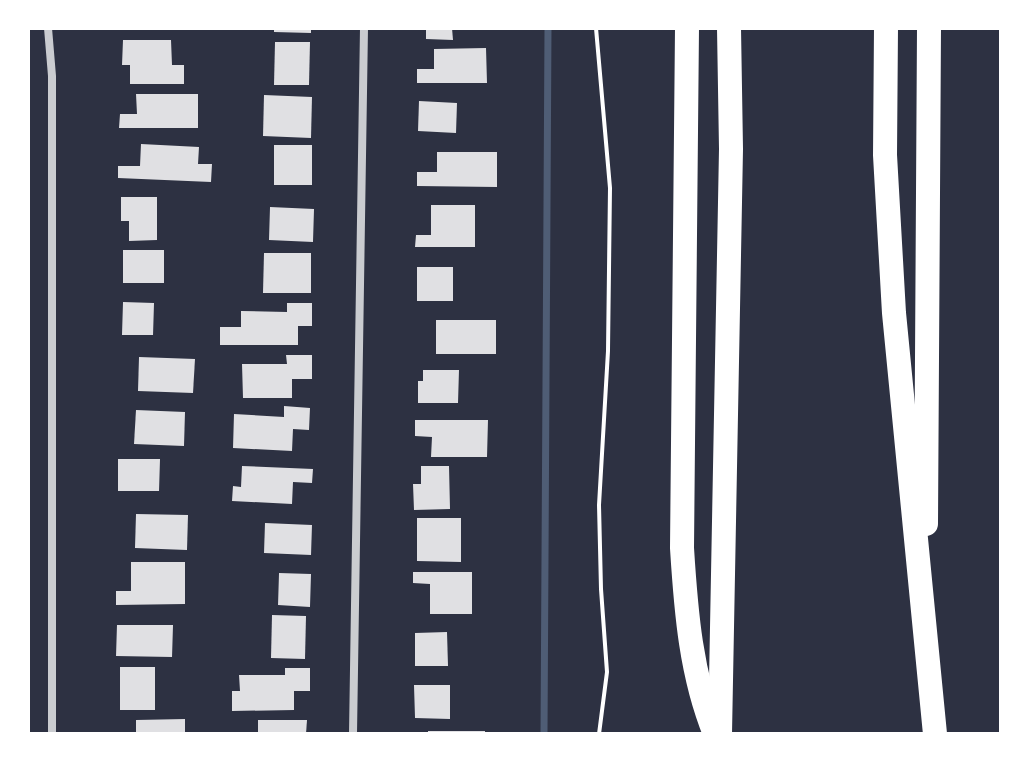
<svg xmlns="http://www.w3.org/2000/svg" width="1029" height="762" viewBox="0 0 1029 762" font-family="Mulish,sans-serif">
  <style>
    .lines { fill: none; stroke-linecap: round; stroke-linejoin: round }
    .stream { stroke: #4f5d75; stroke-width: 7 }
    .building { fill: #e0e0e3 }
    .path { stroke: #fff; stroke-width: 4 }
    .minor { stroke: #caccd0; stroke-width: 8 }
    .motorway { stroke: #fff; stroke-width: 24 }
  </style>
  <rect width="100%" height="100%" fill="#2d3142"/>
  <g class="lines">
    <path class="stream" d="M544 734 548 28"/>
  </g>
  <g class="building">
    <path d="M274 28H311V33L274 32Z"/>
    <path d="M426 28H452L453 40 426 39Z"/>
    <path d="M123 40H171L172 65H184V84H130V65H122Z"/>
    <path d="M275 42H310L309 85H274Z"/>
    <path d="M486 48 487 83H417V69H434V49Z"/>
    <path d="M136 94H198V128H119L120 114H137Z"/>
    <path d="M264 95 312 97 311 138 263 136Z"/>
    <path d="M419 101 457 103 456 133 418 131Z"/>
    <path d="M141 144 199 147 198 164H212L211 182 118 178V166H140Z"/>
    <rect x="274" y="145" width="38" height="40"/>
    <path d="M437 152H497V187L417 186V172H437Z"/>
    <path d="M121 197H157V240L129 241V221H121Z"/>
    <path d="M431 205H475V247H415L416 235H431Z"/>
    <path d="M270 207 314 209 313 242 269 240Z"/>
    <rect x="123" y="250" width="41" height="33"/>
    <path d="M264 253H311V293H263Z"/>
    <rect x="417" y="267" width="36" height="34"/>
    <path d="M123 302 154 303 153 335H122Z"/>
    <path d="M287 303H312V326H298V345H220V327H241V311L287 312Z"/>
    <rect x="436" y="320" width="60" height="34"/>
    <path d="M286 355H312V379H292V398H243L242 364H287Z"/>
    <path d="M139 357 195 359 193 393 138 391Z"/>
    <path d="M423 370H459L458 403H418V381H423Z"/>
    <path d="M284 406 310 408 309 430 293 429 292 451 233 448 234 414 284 417Z"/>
    <path d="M136 410 185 412 184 446 134 444Z"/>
    <path d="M415 420H488L487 457H431L432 437 415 436Z"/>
    <path d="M118 459H160L159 491H118Z"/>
    <path d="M242 466 313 469 312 483 293 482 292 504 232 501 233 486 241 487Z"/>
    <path d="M421 466H449L450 509 414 510 413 484H421Z"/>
    <path d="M136 514 188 515 187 550 135 548Z"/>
    <path d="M417 518H461V562L417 561Z"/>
    <path d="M265 523 312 525 311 555 264 553Z"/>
    <path d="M131 562H185V604L116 605V591H131Z"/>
    <path d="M413 572H472V614H430V584L413 583Z"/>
    <path d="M279 573 311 574 310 607 278 605Z"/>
    <path d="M272 615 306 616 305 659 271 658Z"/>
    <path d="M117 625H173L172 657 116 656Z"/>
    <path d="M447 632 448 666H415V633Z"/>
    <rect x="120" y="667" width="35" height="43"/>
    <path d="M285 668H310V691H294V710L232 711V691H240L239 675H285Z"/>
    <path d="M414 685H450V719L415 718Z"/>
    <path d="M185 719V734H136V720Z"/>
    <path d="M258 720H307L306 734H258Z"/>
    <rect x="428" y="731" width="57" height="3"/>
  </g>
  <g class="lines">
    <path class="path" d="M596 28 610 188 608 351 599 505 601 589 607 672 599 734"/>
    <g class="minor">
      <path d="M48 28 52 76V734"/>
      <path d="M353 734 364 28"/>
    </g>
    <g class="motorway">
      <path d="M687 28 682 548C686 612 691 675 715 734"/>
      <path d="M886 28 885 155 894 313 935 734"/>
      <path d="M926 524 929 28"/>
      <path d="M720 734 731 149 729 28"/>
    </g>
  </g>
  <rect width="1029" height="762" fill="none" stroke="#ffffff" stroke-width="60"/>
</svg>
